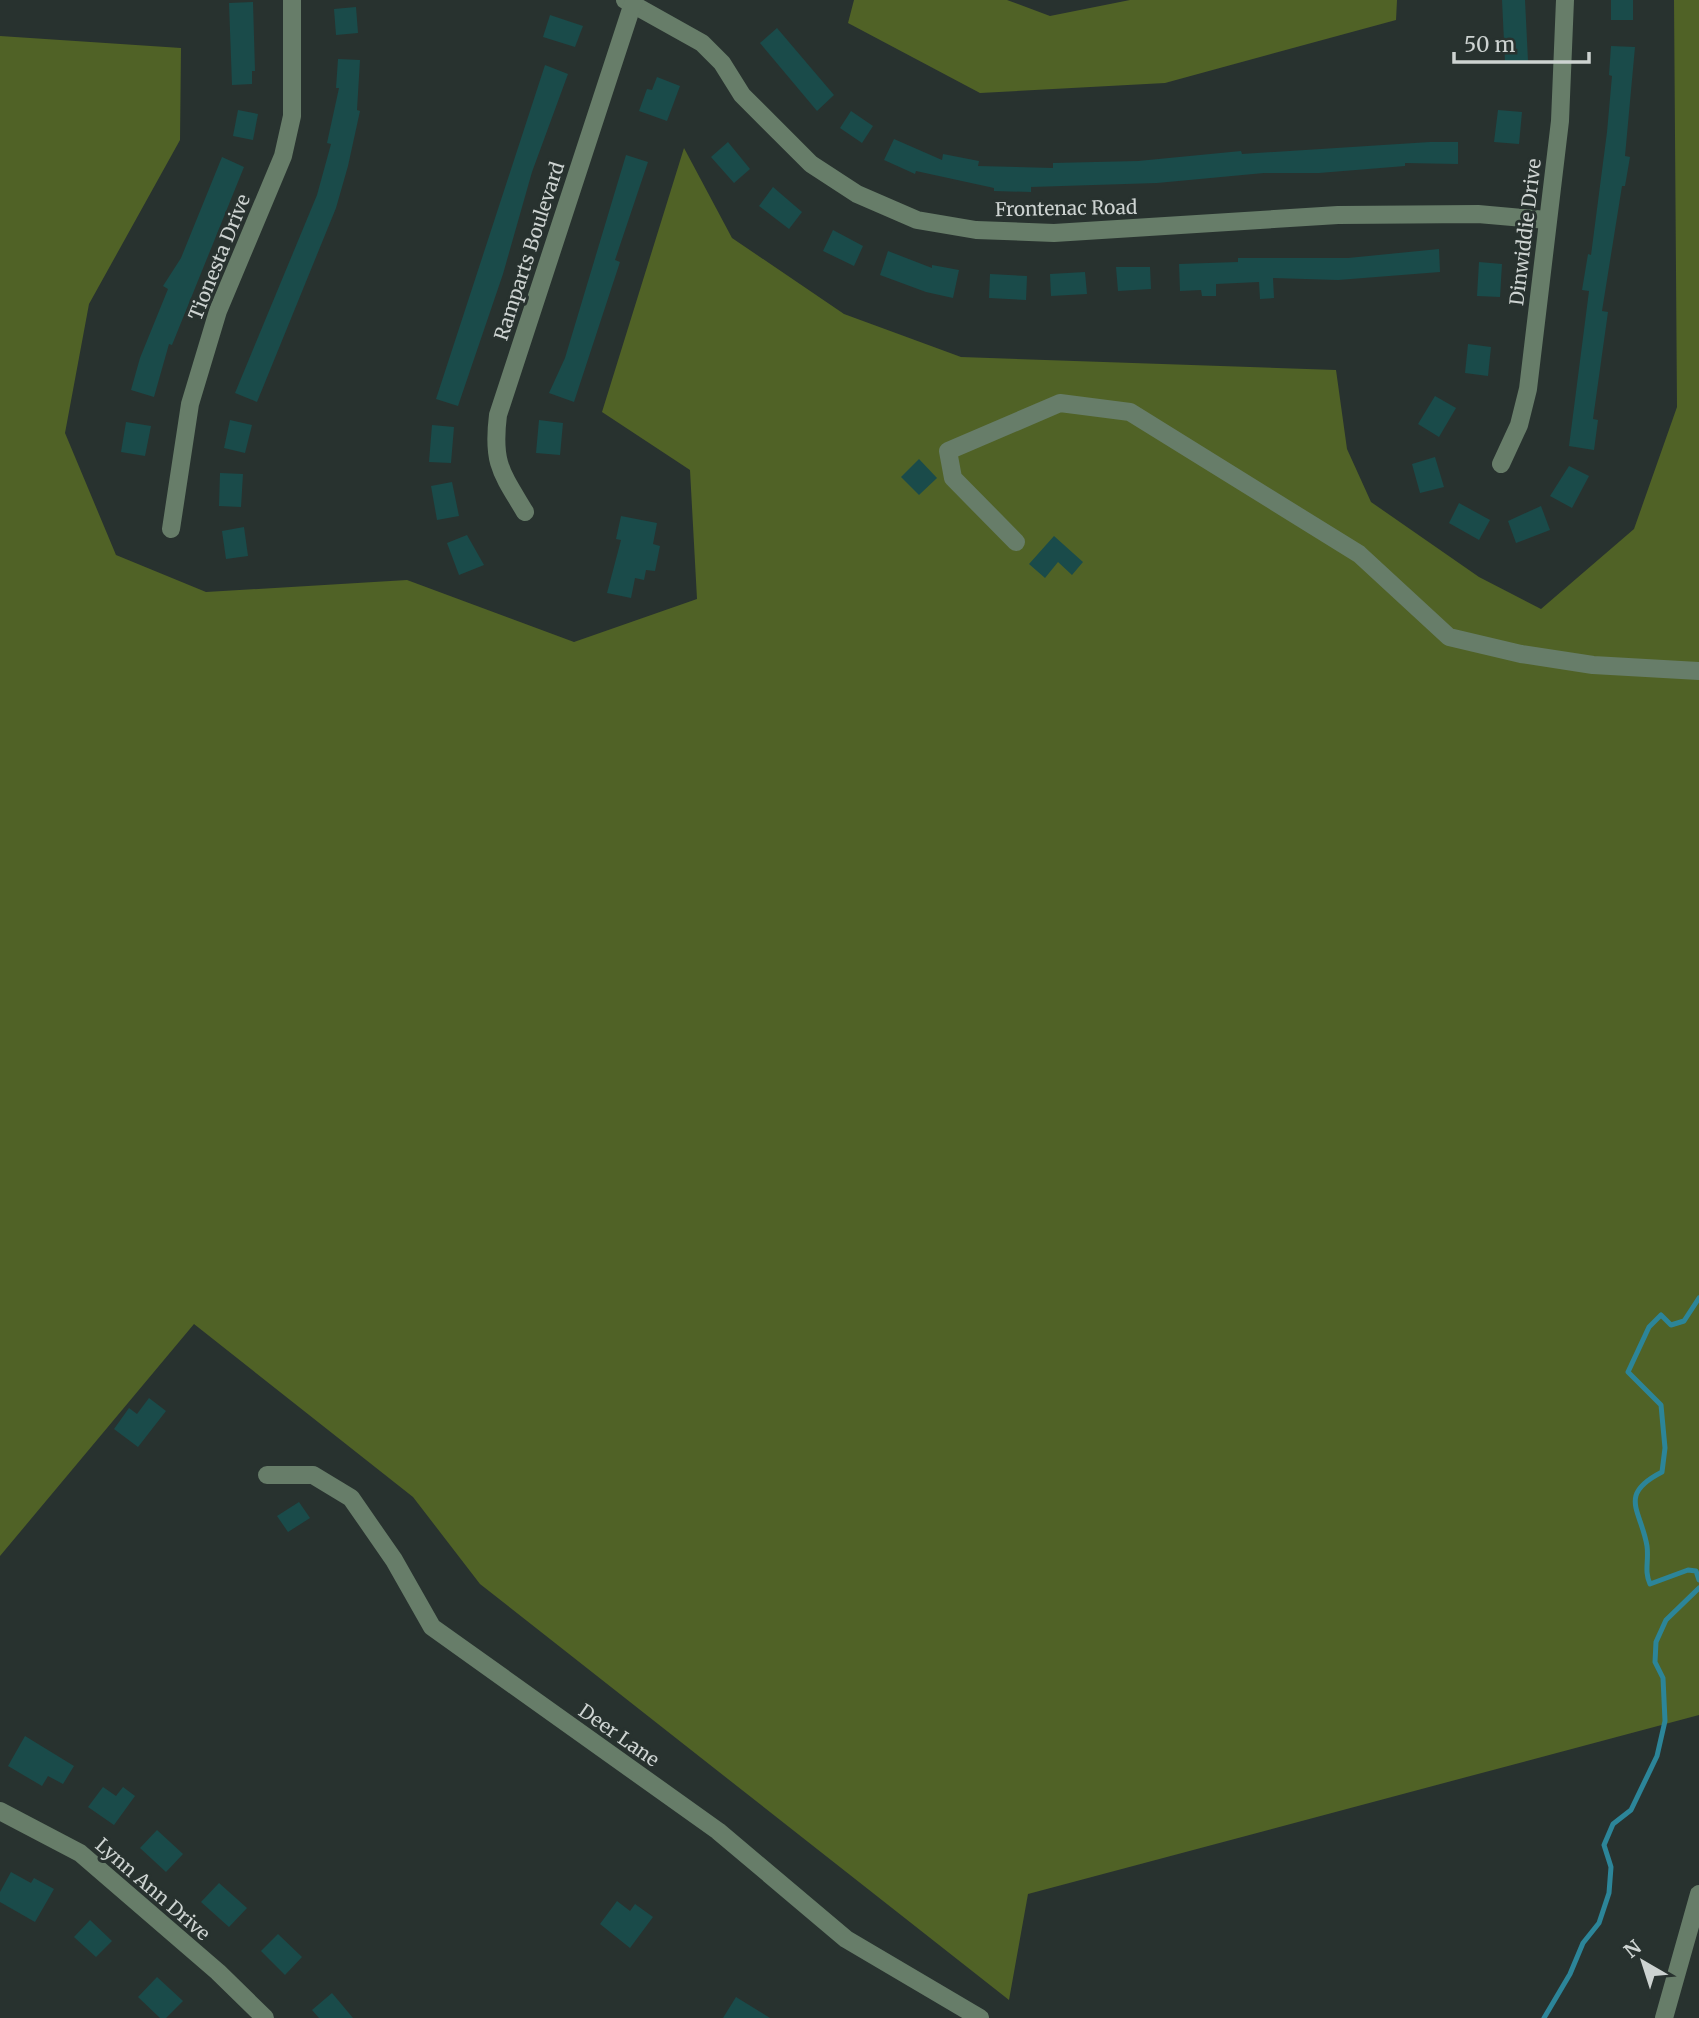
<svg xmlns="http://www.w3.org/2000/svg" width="1699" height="2018" viewBox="0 0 1699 2018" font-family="Merriweather,serif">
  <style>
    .forest { fill: #506226 }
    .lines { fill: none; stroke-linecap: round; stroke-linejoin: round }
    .stream { stroke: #2c8599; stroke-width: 5 }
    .building { fill: #1a4b4a }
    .minor { stroke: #677d69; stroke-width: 18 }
    .labels { text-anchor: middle; stroke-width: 6; stroke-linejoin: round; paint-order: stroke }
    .street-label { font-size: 19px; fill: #cdd3d1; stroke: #28322f }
  </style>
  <rect width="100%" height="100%" fill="#28322f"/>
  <g class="forest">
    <path d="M854 0H1007L1050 16 1130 0H1397L1396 20 1165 83 980 93 848 23Z"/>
    <path d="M1674 0H1699V1715L1028 1894 1009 2000 480 1584 413 1497 194 1324 0 1556V36L181 48 180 140 89 304 65 433 116 555 206 592 407 580 574 642 697 599 690 470 602 412 684 148 732 238 844 314 961 357 1336 370 1347 449 1371 502 1479 577 1541 609 1634 529 1677 407Z"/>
  </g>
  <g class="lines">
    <g class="stream">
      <path d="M1699 1298 1684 1321 1671 1325 1661 1315 1649 1327 1628 1372 1661 1405 1665 1448 1662 1472C1617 1495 1641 1510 1647 1546 1649 1561 1644 1571 1650 1584L1688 1570 1696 1571 1699 1580"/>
      <path d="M1544 2018 1570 1974 1583 1943 1599 1923 1609 1893 1611 1867 1604 1845 1613 1824 1631 1810 1657 1756 1665 1721 1663 1678 1655 1662 1656 1642 1666 1620 1699 1588"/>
    </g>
  </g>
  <g class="building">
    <path d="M1502 0H1525L1528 61 1505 62Z"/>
    <rect x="1611" y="0" width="22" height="20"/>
    <path d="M253 2 255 71H252V84L232 85 229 3Z"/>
    <path d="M356 7 358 33 336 35 334 9Z"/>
    <path d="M550 15 583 26 575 47 543 37Z"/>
    <path d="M777 28 834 95 817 111 760 43Z"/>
    <path d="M1611 46 1635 47 1625 156 1630 157 1625 186H1622L1602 311 1608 312 1593 419 1598 420 1594 450 1569 446 1589 291 1582 290 1588 254 1591 255 1607 132 1612 76 1609 75Z"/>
    <path d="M338 59 360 60 357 110 360 111 348 166 336 208 257 402 235 393 317 195 331 144 327 143 339 88H336Z"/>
    <path d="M545 65 568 74 532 172 503 274 458 406 436 399Z"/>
    <path d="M657 77 680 86 667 121 639 111 647 89 652 90Z"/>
    <path d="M238 110 258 114 253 140 233 136Z"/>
    <path d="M1498 110 1522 112 1519 144 1494 142Z"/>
    <path d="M851 111 873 126 862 143 840 128Z"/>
    <path d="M894 139 942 160 943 154 979 161 978 166 1053 168V163L1138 161 1241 151 1242 154 1430 142H1458V164L1405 163V166L1319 173H1264L1157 183 1031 187V192L994 191V188L916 171 915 174 884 160Z"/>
    <path d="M728 142 750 169 734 183 711 157Z"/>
    <path d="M626 155 648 162 615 260 620 262 574 402 549 393 565 358Z"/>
    <path d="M222 157 244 167 172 345 169 344 154 397 131 390 140 358 168 289 163 286 181 258Z"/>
    <path d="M773 187 802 212 789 229 759 206Z"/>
    <path d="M833 230 863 246 854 266 823 251Z"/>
    <path d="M1439 249 1440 272 1338 280 1273 278 1274 298 1260 299 1259 282 1216 284V296H1202L1201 290 1180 291 1179 264 1238 262V258H1348Z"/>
    <path d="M888 251 932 268V265L959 270 953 298 926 292 880 275Z"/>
    <path d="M1479 262 1502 264 1500 297 1477 296Z"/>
    <path d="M1116 267H1150L1151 289 1118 291Z"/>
    <path d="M1085 272 1087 294 1051 296 1050 274Z"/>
    <path d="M990 274 1027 276 1026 300 989 298Z"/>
    <path d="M1468 344 1491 347 1488 376 1465 373Z"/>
    <path d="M1435 396 1456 408 1439 437 1418 424Z"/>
    <path d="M230 420 252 425 245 453 224 448Z"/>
    <path d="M539 420 563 423 560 455 536 453Z"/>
    <path d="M126 422 151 426 145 456 121 452Z"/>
    <path d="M432 425 454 427 451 463 429 462Z"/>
    <path d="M1435 457 1444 487 1420 493 1412 464Z"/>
    <path d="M919 459 937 478 919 495 901 477Z"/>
    <path d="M1569 466 1589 476 1572 508 1550 496Z"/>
    <path d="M220 473 243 474 241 507 219 506Z"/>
    <path d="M452 482 459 516 437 520 431 486Z"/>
    <path d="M1459 503 1490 520 1479 540 1449 523Z"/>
    <path d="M1541 506 1550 530 1516 543 1508 521Z"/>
    <path d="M621 516 657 523 653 544 660 546 655 571 646 570 644 580 635 578 631 598 607 593 621 540 616 539Z"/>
    <path d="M244 527 248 556 226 559 222 531Z"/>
    <path d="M467 535 484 565 459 575 447 543Z"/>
    <path d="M1054 536 1083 562 1072 575 1058 562 1045 578 1029 564Z"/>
    <path d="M149 1398 166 1411 138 1447 114 1429 129 1408 137 1414Z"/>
    <path d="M299 1502 310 1518 288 1532 277 1516Z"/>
    <path d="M25 1736 74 1766 63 1784 48 1776 42 1786 8 1766Z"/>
    <path d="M103 1787 116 1796 123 1787 135 1796 114 1825 88 1807Z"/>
    <path d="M157 1830 183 1854 166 1872 140 1848Z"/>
    <path d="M11 1872 31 1883 34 1878 54 1889 35 1922 0 1902V1892Z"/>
    <path d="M219 1883 247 1908 229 1927 201 1902Z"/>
    <path d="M617 1901 630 1911 635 1904 653 1917 630 1948 600 1924Z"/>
    <path d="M90 1920 112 1941 96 1957 74 1937Z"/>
    <path d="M278 1934 302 1957 285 1975 261 1951Z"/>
    <path d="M157 1977 183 2001 166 2018H160L138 1997Z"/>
    <path d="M332 1993 353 2018H319L312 2010Z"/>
    <path d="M736 1997 770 2018H723Z"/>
  </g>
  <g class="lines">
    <g class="minor">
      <path d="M625 0 702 43 722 63 742 95 811 164 857 194 917 220 976 230 1054 233 1338 215 1478 214 1547 220"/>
      <path d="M1501 464 1519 425 1528 389 1560 121 1565 0"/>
      <path d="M525 512C501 472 492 463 498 415L634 0"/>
      <path d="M171 529 190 404 218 311 283 156 292 116V0"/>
      <path d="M1016 542 953 478 948 451 1060 403 1130 412 1359 554 1449 637 1521 654 1593 665 1699 671"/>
      <path d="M267 1475H313L351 1498 394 1560 432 1627 718 1831 846 1939 980 2018"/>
      <path d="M0 1811 80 1853 218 1972 265 2018"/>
      <path d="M1664 2018 1699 1894"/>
    </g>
  </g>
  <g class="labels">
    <g class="street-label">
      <text transform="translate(1066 208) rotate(-1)" y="7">Frontenac Road</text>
      <text transform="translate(1525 232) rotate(-83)" y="7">Dinwiddie Drive</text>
      <text transform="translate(529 251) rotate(-72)" y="7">Ramparts Boulevard</text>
      <text transform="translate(219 257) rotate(-68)" y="7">Tionesta Drive</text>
      <text transform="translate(619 1735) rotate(35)" y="7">Deer Lane</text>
      <text transform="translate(153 1889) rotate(41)" y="7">Lynn Ann Drive</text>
    </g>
  </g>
  <g transform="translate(1643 1962) rotate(321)" stroke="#28322f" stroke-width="5" paint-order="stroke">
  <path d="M0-5L12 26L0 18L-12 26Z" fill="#cdd3d1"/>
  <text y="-10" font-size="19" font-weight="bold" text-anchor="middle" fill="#cdd3d1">N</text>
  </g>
  <path d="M1454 52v10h135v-10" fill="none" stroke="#cdd3d1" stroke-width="3.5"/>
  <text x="1464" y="52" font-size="21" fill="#cdd3d1" stroke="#28322f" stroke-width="5" paint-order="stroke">50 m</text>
</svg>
